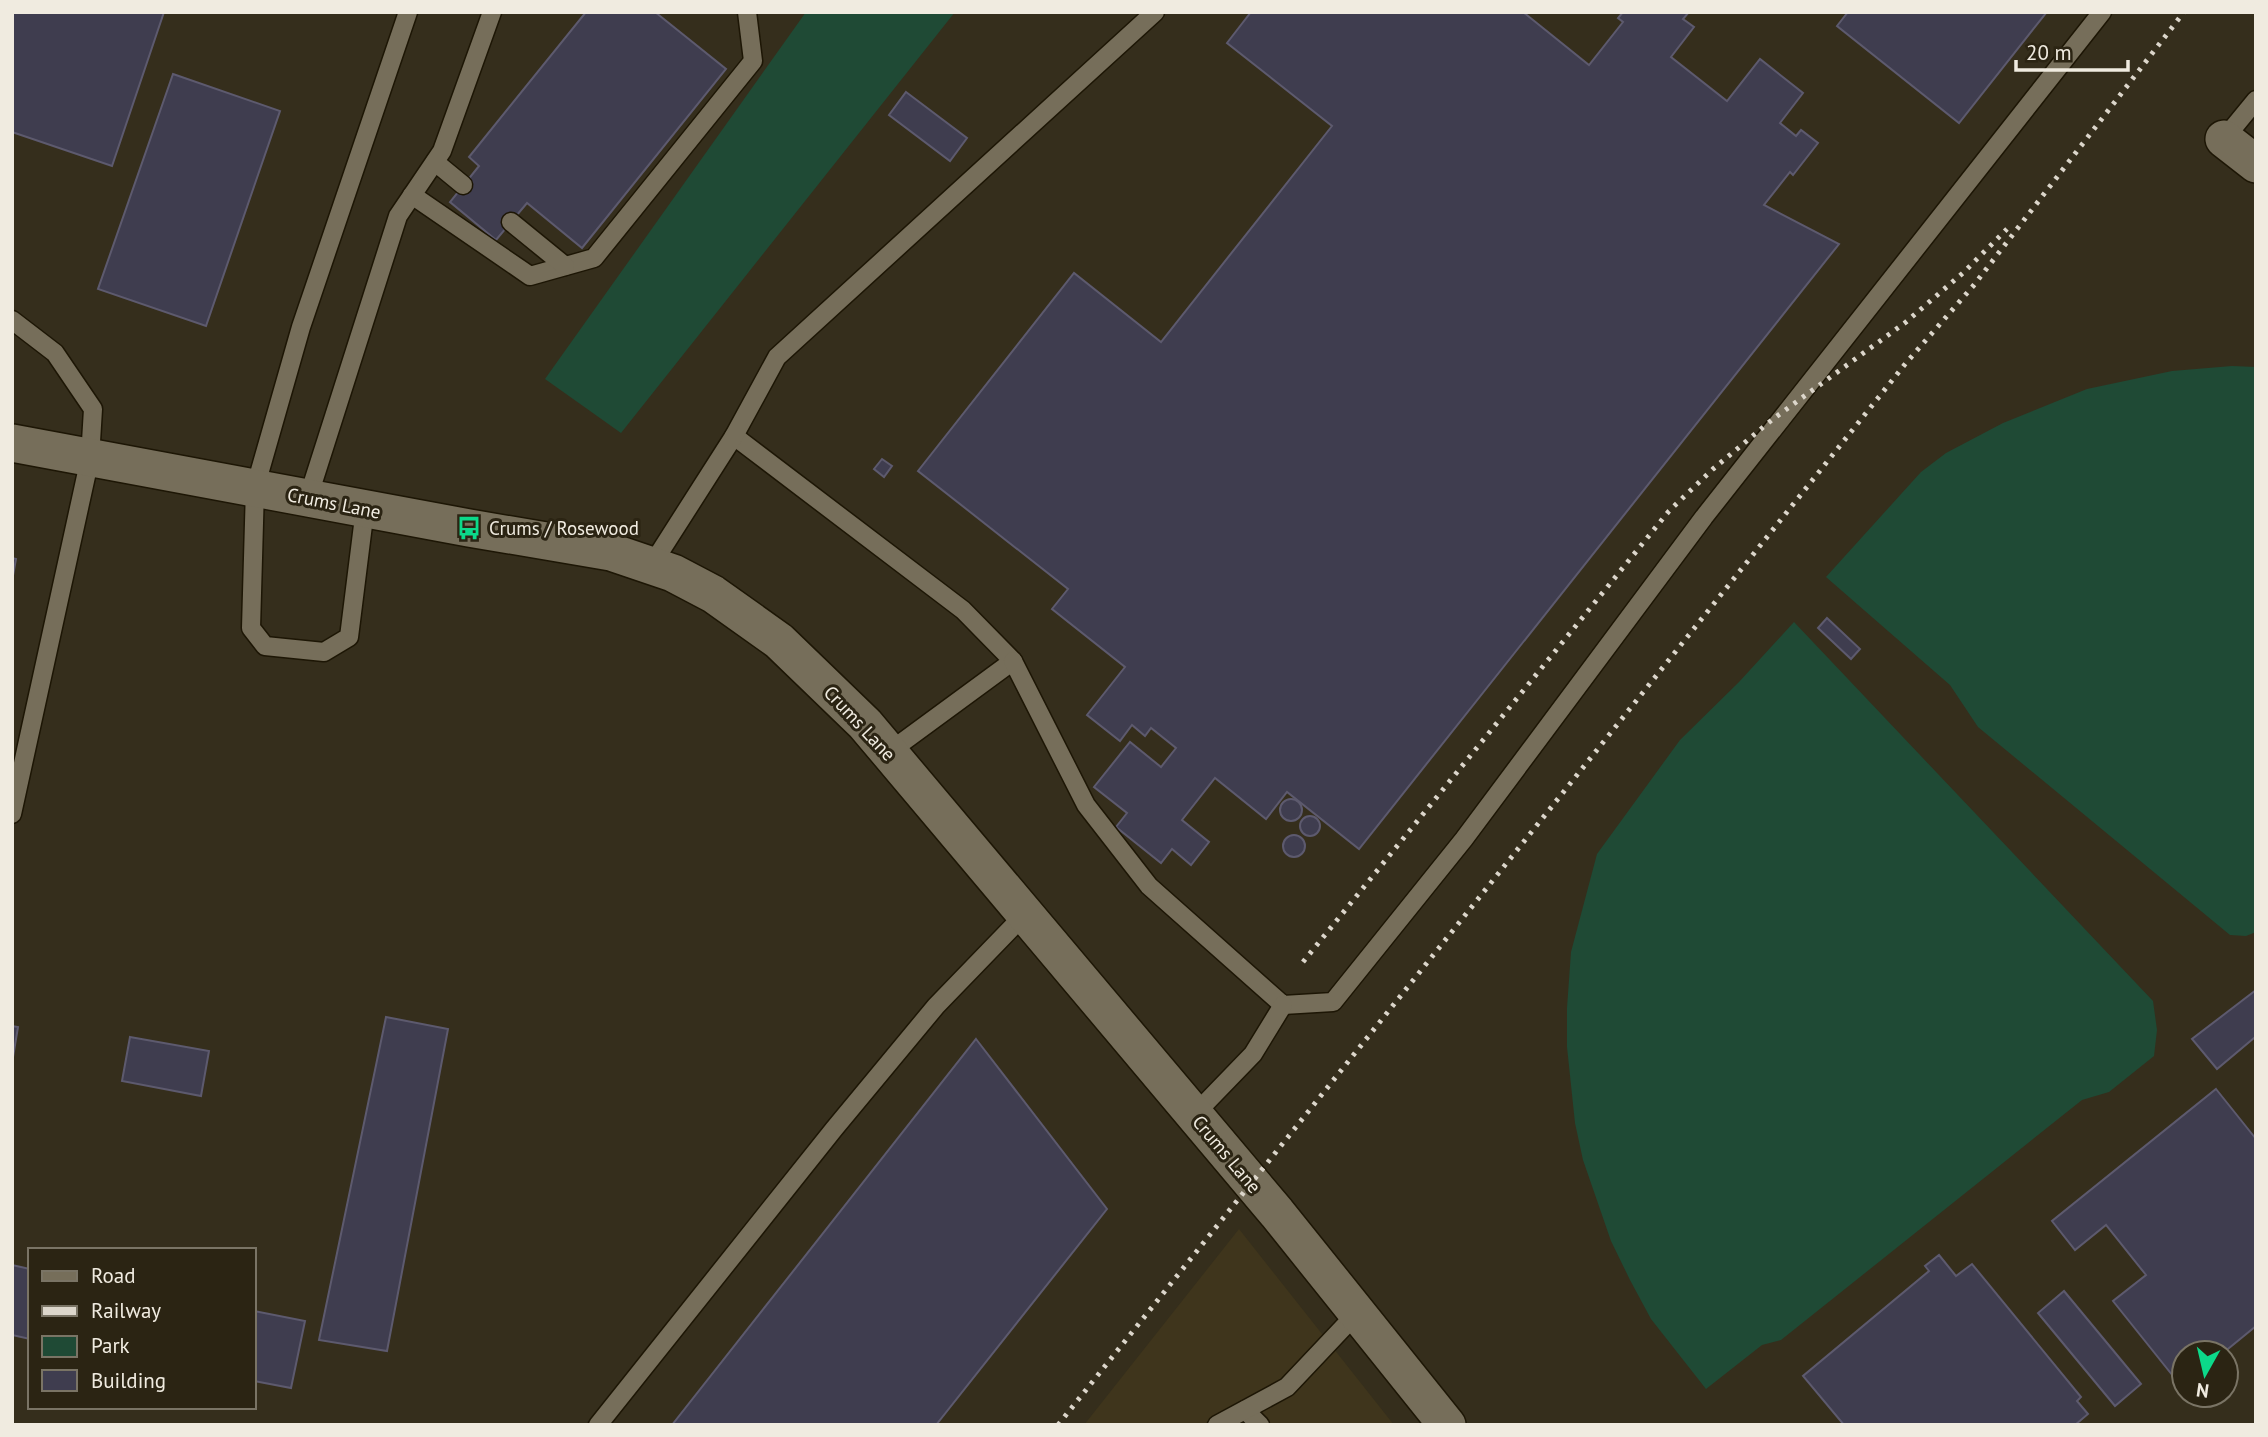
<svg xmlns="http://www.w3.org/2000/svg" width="2268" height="1437" viewBox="0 0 2268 1437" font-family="'PT Sans',sans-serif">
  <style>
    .built { fill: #3f351c }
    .green { fill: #1f4a35 }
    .building { fill: #3f3d4f; stroke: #5d5a6e; stroke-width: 2 }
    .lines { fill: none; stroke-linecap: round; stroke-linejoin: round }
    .service-casing { stroke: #1d1605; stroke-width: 21 }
    .minor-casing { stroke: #1d1605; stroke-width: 40 }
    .service { stroke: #766e5a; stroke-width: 18 }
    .minor { stroke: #766e5a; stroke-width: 37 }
    .rail { stroke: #dcd6cb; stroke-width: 5; stroke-dasharray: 3.5 7; stroke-linecap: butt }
    .labels { text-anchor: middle; stroke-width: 6; stroke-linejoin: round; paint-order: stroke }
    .street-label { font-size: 19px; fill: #f0ebe0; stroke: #2b2413 }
    .poi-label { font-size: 19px; fill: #f0ebe0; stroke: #2b2413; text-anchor: start }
  </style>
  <rect width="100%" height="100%" fill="#352e1c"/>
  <path class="built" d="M1239 1229 1394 1425H1084Z"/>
  <g class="green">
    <path d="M806 12H955L621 433 545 379Z"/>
    <path d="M2232 366 2256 367V932L2246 936 2230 935 1978 727 1950 685 1826 577 1921 472 1946 453 2003 423 2087 389 2172 371Z"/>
    <path d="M1794 622 2153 1001 2157 1030 2154 1056 2109 1092 2082 1100 1781 1340 1762 1345 1706 1389 1651 1319 1630 1280 1611 1241 1583 1160 1575 1123 1567 1047V1008L1571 952 1597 854 1680 740 1739 682Z"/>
  </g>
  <g class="building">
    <path d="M12 12H164L112 166 12 132Z"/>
    <path d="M586 12H655L726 69 582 248 527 203 496 240 450 202 479 166 469 157Z"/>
    <path d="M1251 12H1523L1589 65 1623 22 1618 18 1623 12H1689L1683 19 1694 27 1671 57 1727 101 1760 59 1803 93 1780 123 1796 136 1801 130 1818 143 1793 175 1790 172 1764 205 1839 244 1359 849 1287 792 1266 819 1215 778 1182 820 1209 842 1191 865 1172 849 1161 863 1116 827 1127 813 1094 787 1130 742 1161 767 1176 748 1151 728 1145 736 1132 725 1120 741 1087 715 1125 667 1052 609 1068 589 918 471 1074 273 1161 342 1332 126 1227 43Z"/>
    <path d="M1848 12H2045L2046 13 1959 123 1837 26Z"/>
    <path d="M173 74 280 111 206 326 98 289Z"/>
    <path d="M906 92 967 138 950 161 889 115Z"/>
    <path d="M882 459 892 466 884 477 874 469Z"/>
    <path d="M12 558 16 559 12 581Z"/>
    <path d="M1827 618 1860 649 1851 659 1818 628Z"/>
    <circle cx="1291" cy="810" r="11"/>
    <circle cx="1310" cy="826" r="10"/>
    <circle cx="1294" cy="846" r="11"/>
    <path d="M2256 990V1041L2254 1038 2217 1069 2192 1039Z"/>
    <path d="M386 1017 448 1029 387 1351 319 1340Z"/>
    <path d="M12 1026 18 1027 12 1063Z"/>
    <path d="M130 1037 209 1051 201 1096 122 1081Z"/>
    <path d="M976 1039 1107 1209 936 1425H672Z"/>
    <path d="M2216 1089 2256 1139V1326L2223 1353H2184V1384L2181 1386 2113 1301 2146 1275 2106 1225 2075 1250 2052 1221Z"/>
    <path d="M1939 1255 1956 1276 1972 1264 2081 1397 2077 1401 2088 1414 2075 1425H1844L1803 1376 1929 1271 1925 1266Z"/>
    <path d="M12 1265 30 1269V1339L12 1335Z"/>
    <path d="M2064 1291 2141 1384 2115 1406 2038 1313Z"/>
    <path d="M254 1311 305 1321 291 1388 254 1381Z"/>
  </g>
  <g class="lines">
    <g class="service-casing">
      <g id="service">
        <path d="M2224 139 2256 100"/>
        <path d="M435 162 463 185"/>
        <path d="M412 195 530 276 594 258 753 61 747 12"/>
        <path d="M511 222 565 266"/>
        <path d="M12 320 55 353 93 409 90 458 12 814"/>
        <path d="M734 436 963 610 1013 661 889 752"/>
        <path d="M308 498 398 216 442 151 492 12"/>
        <path d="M365 509 349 637 324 652 265 646 251 628 255 488 301 327 408 12"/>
        <path d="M651 566 734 436 777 357 1155 12"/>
        <path d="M1013 661 1086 805 1149 886 1283 1005 1333 1002 1464 839 1704 517 2102 12"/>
        <path d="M1194 1115 1253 1054 1283 1005"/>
        <path d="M1245 1410 1260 1425"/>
        <path d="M598 1425 834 1129 936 1006 1025 914"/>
        <path d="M1217 1425 1287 1387 1356 1314"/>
      </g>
    </g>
    <g class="minor-casing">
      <g id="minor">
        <path d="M2224 139 2256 164"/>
        <path d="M12 443 469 528 611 552 673 573 713 594 779 641 865 724 1277 1213 1447 1425"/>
      </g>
    </g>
    <use href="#service" class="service"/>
    <use href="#minor" class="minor"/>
    <g class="rail">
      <path d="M1303 962 1669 511 1713 469 1773 419 1906 322 1964 272 2007 229"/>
      <path d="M1058 1425 1906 363 1974 285 2184 12"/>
    </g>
  </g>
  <defs>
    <g id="bus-bare" transform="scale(1.89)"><path d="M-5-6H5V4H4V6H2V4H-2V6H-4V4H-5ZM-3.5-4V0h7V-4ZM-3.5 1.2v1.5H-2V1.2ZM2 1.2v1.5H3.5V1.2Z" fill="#0cd98a" stroke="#2b2413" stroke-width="2.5" paint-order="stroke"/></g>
  </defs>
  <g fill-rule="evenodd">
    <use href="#bus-bare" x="469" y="528"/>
  </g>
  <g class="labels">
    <g class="street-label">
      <text transform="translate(334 503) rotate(11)" y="7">Crums Lane</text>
      <text transform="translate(860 723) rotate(47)" y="7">Crums Lane</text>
      <text transform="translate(1227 1154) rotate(50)" y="7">Crums Lane</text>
    </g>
    <g class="poi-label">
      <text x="489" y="535">Crums / Rosewood</text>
    </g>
  </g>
  <rect width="2268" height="1437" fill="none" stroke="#f0ebe0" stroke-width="28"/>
  <rect x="28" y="1248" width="228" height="161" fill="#2b2413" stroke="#7a7465" stroke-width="2"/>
  <rect x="42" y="1271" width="35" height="10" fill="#766e5a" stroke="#7a7465" stroke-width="2"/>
  <text x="91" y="1283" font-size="21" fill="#f0ebe0">Road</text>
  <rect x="42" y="1306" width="35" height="10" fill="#dcd6cb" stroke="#7a7465" stroke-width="2"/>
  <text x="91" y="1318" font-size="21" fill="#f0ebe0">Railway</text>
  <rect x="42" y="1336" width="35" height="21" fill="#1f4a35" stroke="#7a7465" stroke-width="2"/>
  <text x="91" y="1353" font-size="21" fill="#f0ebe0">Park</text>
  <rect x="42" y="1370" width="35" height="21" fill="#3f3d4f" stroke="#7a7465" stroke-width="2"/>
  <text x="91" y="1388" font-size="21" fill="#f0ebe0">Building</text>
  <g transform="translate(2205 1374) rotate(188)"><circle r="33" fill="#2b2413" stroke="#7a7465" stroke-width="2"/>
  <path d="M0-5L12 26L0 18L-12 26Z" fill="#0cd98a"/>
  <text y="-10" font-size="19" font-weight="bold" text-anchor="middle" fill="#f0ebe0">N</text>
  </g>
  <path d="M2016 60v10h112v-10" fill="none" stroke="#f0ebe0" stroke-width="3.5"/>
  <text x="2026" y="60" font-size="21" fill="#f0ebe0" stroke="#2b2413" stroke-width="5" paint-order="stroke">20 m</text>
</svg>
